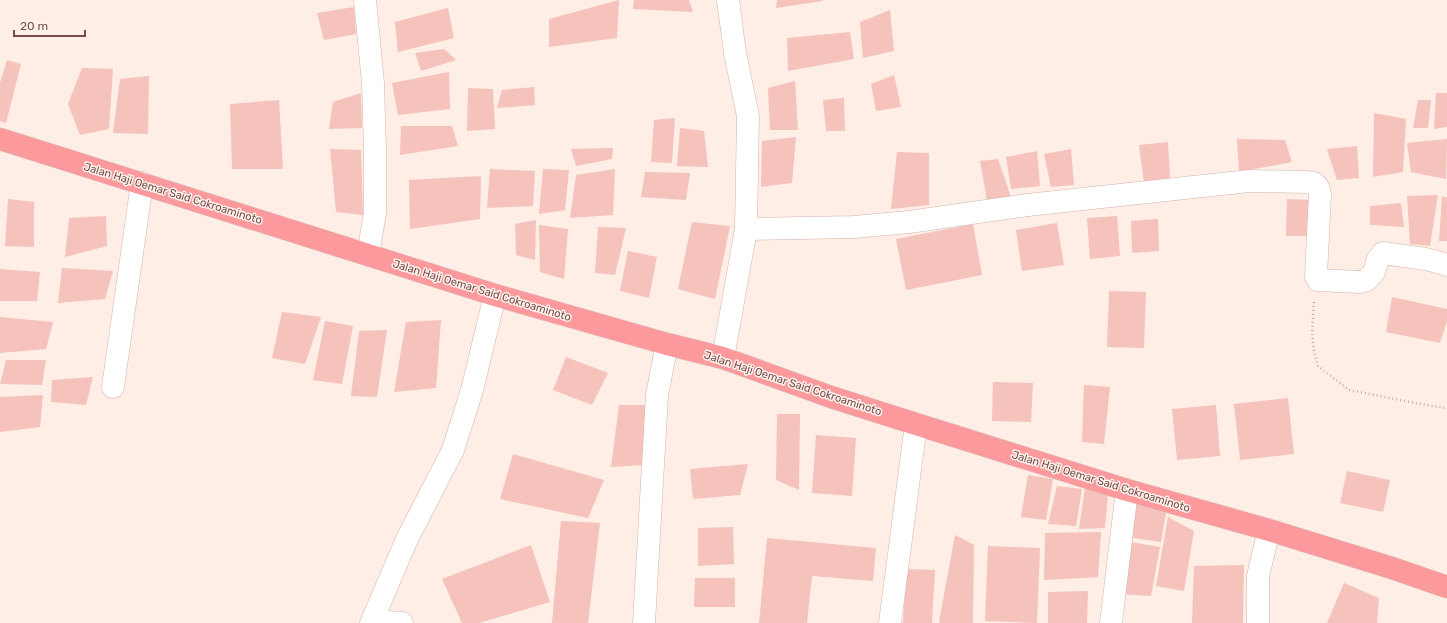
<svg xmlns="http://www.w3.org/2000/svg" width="1447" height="623" viewBox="0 0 1447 623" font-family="Rubik,sans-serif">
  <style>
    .building { fill: #f5c2bc }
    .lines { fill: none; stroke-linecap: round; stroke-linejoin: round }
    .minor-casing { stroke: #d3b3ad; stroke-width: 23 }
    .highway-casing { stroke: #d9cdcc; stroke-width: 23 }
    .path { stroke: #daa59e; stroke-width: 2.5; stroke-dasharray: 1 3; stroke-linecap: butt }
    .minor { stroke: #fff; stroke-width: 22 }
    .highway { stroke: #fb999c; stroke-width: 22 }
    .labels { text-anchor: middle; stroke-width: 3; stroke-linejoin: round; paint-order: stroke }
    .street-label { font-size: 11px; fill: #794c49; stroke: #fff3ee }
  </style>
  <rect width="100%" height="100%" fill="#feeee6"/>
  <g class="building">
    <path d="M619 0 617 38 549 47V19Z"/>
    <path d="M634 0H689L693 12 633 9Z"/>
    <path d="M777 0H822V1L776 8Z"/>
    <path d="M354 7 356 34 324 40 317 13Z"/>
    <path d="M448 8 454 38 398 52 395 22Z"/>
    <path d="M890 10 894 51 863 58 860 22Z"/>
    <path d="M850 32 854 59 788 71 787 38Z"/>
    <path d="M444 49 456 60 421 71 415 53Z"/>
    <path d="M7 60 21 64 6 123 0 121V83Z"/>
    <path d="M82 68 113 69 109 129 80 135 68 104Z"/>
    <path d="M449 72 450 109 398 115 392 83Z"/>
    <path d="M894 75 901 107 876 111 871 84Z"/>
    <path d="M149 76 148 134 113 133 120 79Z"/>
    <path d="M795 81 798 130H770L768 88Z"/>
    <path d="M534 87 535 105 497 108 502 90Z"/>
    <path d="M468 88 493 89 495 129 467 131Z"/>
    <path d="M361 93 362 128 329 129 333 102Z"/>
    <path d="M1436 93H1447V127L1434 129Z"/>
    <path d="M844 98 845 131H826L823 100Z"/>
    <path d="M279 100 283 169H232L230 104Z"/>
    <path d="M1418 100H1431L1428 128H1413Z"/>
    <path d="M1374 113 1406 119 1403 172 1373 177Z"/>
    <path d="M675 118 672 163 651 162 654 120Z"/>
    <path d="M401 126H452L458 146 400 155Z"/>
    <path d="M680 128 704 131 708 167 677 166Z"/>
    <path d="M796 137 792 183 761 187 762 141Z"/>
    <path d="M1237 139 1285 140 1292 162 1239 172Z"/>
    <path d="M1447 139 1446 179 1411 172 1407 143Z"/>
    <path d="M1168 142 1170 178 1144 183 1139 145Z"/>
    <path d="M1357 146 1359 178 1337 180 1327 149Z"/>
    <path d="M613 148 612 159 576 166 571 149Z"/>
    <path d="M330 149 361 150 363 215 336 212Z"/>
    <path d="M1071 149 1074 185 1051 187 1044 154Z"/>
    <path d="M1037 151 1040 186 1011 189 1006 157Z"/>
    <path d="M897 152 929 153V205L891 209Z"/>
    <path d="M998 159 1011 197 987 201 980 161Z"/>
    <path d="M490 169 535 171 533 206 487 208Z"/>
    <path d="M543 169 569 170 565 210 539 214Z"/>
    <path d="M615 169 613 215 570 218 576 175Z"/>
    <path d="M645 172 690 173 686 200 641 197Z"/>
    <path d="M481 176 480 219 410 229 409 180Z"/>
    <path d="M1438 195 1430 246 1410 244 1407 196Z"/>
    <path d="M1442 197H1447V241H1439Z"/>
    <path d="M8 199 34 202V247L5 246Z"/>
    <path d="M1287 199 1311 200V236H1286Z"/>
    <path d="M1401 203 1404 227 1370 225V206Z"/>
    <path d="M106 216 107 246 65 257 69 218Z"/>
    <path d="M1117 216 1120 256 1090 259 1087 218Z"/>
    <path d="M1158 219 1159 251 1132 253 1131 221Z"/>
    <path d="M536 220 535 260 516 255 515 224Z"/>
    <path d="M692 222 730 226 715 299 678 289Z"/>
    <path d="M1057 223 1064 265 1022 271 1016 230Z"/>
    <path d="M973 224 982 275 906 290 896 239Z"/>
    <path d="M539 225 568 229 564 279 540 272Z"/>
    <path d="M598 227 626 228 615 275 595 273Z"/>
    <path d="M628 251 657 257 649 298 620 291Z"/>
    <path d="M62 268 113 271 105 299 58 303Z"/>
    <path d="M0 269 40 272 37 301H0Z"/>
    <path d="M1109 291 1146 292 1144 348 1107 347Z"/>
    <path d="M1392 297 1447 309V321L1440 343 1386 332Z"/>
    <path d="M282 312 321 317 305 364 272 358Z"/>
    <path d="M0 317 53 322 46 349 0 353Z"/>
    <path d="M441 320 436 388 394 392 406 322Z"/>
    <path d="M325 321 353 326 342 384 313 380Z"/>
    <path d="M387 330 377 397 351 396 359 331Z"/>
    <path d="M566 357 608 373 592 405 553 390Z"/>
    <path d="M6 360H46L42 385 0 384Z"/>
    <path d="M93 377 86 405 51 402 52 380Z"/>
    <path d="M993 382 1033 383 1031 422 992 421Z"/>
    <path d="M1084 385 1110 387 1104 444 1082 442Z"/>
    <path d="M43 395 40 427 0 432V397Z"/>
    <path d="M1288 398 1294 454 1240 460 1234 404Z"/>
    <path d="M619 405H652L646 465 611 467Z"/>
    <path d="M1216 405 1220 456 1177 460 1172 409Z"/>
    <path d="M777 414H800L799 490 776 480Z"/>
    <path d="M816 435 856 438 852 496 812 493Z"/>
    <path d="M513 454 604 480 588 518 500 499Z"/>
    <path d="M748 464 740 495 693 499 690 469Z"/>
    <path d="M1347 471 1390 480 1383 512 1340 503Z"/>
    <path d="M1028 475 1053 479 1046 520 1021 517Z"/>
    <path d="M1057 486 1082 489 1076 526 1048 524Z"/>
    <path d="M1085 487 1108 494 1105 528 1079 529Z"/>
    <path d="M1134 501 1167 507 1161 542 1126 537Z"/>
    <path d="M1168 517 1194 531 1184 591 1156 586Z"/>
    <path d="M561 521 600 523 588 623H552Z"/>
    <path d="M733 527 734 564 698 566V528Z"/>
    <path d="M1101 532 1098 577 1044 580 1045 533Z"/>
    <path d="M955 535 974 545 973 623H941L939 622Z"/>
    <path d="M767 538 876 548 873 581 812 576 807 623H759Z"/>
    <path d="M1124 541 1160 547 1151 596 1120 594Z"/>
    <path d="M531 545 550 602 479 623H462L442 579Z"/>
    <path d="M988 546 1040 548 1037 623 985 621Z"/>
    <path d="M1244 565 1243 623H1192L1194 566Z"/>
    <path d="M906 569 935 570 932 623H903Z"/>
    <path d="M695 578H735V607H694Z"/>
    <path d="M1344 583 1379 598 1377 623H1327Z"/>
    <path d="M1088 591 1087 623H1048V592Z"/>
  </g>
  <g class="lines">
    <g class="minor-casing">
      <g id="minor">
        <path d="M365 0 373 83 375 151V213L368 255"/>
        <path d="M746 229 854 227 909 222 1028 205 1249 181 1308 182 1314 183 1318 187 1320 194 1316 276 1318 280 1359 282 1367 280 1374 272 1378 259 1383 253 1426 259 1447 265"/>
        <path d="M723 358 746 229 748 116 735 53 728 0"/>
        <path d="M113 387 142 183"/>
        <path d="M372 621 402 623"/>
        <path d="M371 623 407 539 453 450 472 390 495 295"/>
        <path d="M644 623 657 395 667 344"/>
        <path d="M890 623 916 424"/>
        <path d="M1111 623 1127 490"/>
        <path d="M1258 623V576L1269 530"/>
      </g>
    </g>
    <g class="highway-casing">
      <path id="highway" d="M0 139 495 295 667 344 723 358 831 397 916 424 1127 490 1269 530 1392 568 1447 587"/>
    </g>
    <path class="path" d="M1314 302 1312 333 1314 351 1318 366 1349 390 1431 406 1447 408"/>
    <use href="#minor" class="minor"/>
    <use href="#highway" class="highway"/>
  </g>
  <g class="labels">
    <g class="street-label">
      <text transform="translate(173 193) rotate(17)" y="4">Jalan Haji Oemar Said Cokroaminoto</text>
      <text transform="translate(482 290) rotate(17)" y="4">Jalan Haji Oemar Said Cokroaminoto</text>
      <text transform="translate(793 383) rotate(18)" y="4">Jalan Haji Oemar Said Cokroaminoto</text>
      <text transform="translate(1101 481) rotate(17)" y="4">Jalan Haji Oemar Said Cokroaminoto</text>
    </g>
  </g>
  <path d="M14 30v6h71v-6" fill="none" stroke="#794c49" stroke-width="2"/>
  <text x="20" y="30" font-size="12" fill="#794c49" stroke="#fff3ee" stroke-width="3" paint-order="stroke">20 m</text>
</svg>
